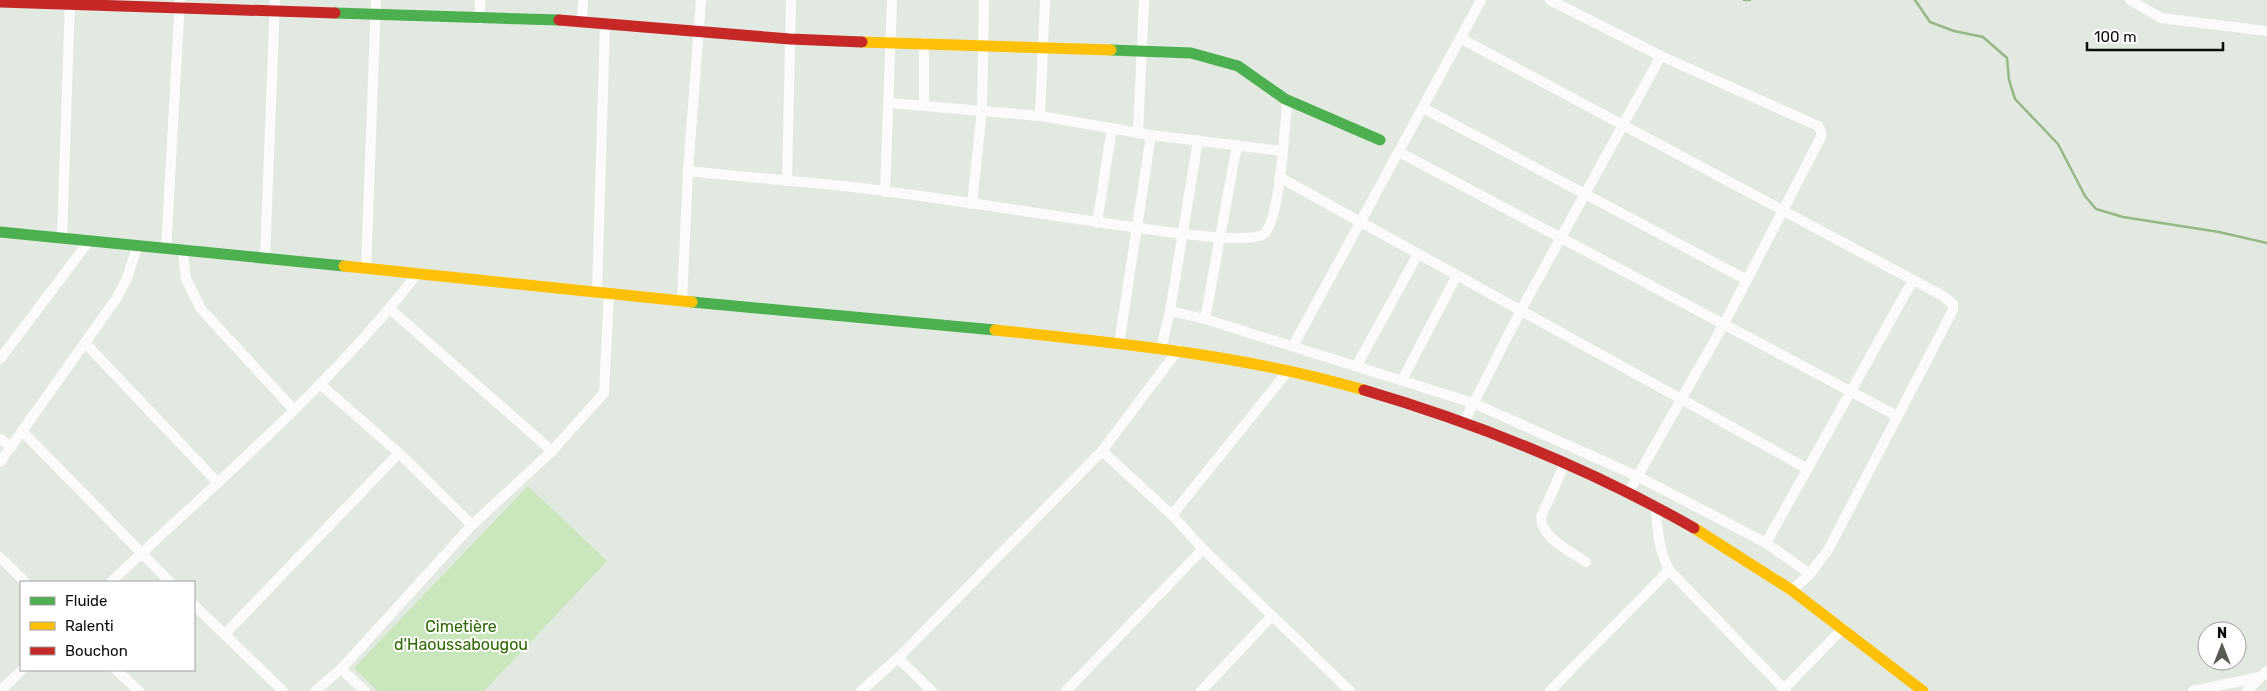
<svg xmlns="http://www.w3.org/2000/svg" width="2267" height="691" viewBox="0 0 2267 691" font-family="Rubik,sans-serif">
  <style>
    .green { fill: #c9e6bc }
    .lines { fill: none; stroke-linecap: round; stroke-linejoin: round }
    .stream { stroke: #96b786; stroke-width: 2.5 }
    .street { stroke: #fbfcfa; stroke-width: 10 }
    .fast { stroke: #4caf50; stroke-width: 11 }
    .slow { stroke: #ffc107; stroke-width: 11 }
    .jam { stroke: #c62828; stroke-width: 11 }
    .labels { text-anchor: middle; stroke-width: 4; stroke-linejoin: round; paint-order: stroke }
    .park-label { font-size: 16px; fill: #2f6700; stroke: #fff }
  </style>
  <rect width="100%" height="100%" fill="#e2e9e0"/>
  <path class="green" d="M528 486 607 561 484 691H378L354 668Z"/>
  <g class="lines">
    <g class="stream">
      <path d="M1744 0H1750"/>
      <path d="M1915 0 1930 22 1954 31 1983 37 2007 58 2009 80 2015 99 2058 144 2085 196 2096 209 2123 217 2219 232 2267 243"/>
    </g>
    <g class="street">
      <path d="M1550 0 1661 56 1818 126 1821 131V137L1724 324 1628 493"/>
      <path d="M2130 0 2161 18 2267 31"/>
      <path d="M480 19V0"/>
      <path d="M582 21 583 0"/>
      <path d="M1460 38 1943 296 1953 304V310L1828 550 1810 574 1792 590"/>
      <path d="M889 103 1040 116 1151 135 1282 151"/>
      <path d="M924 105V43"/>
      <path d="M1423 108 1747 280"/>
      <path d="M1040 116 1045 0"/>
      <path d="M1138 133 1144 0"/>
      <path d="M1399 152 1897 416"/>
      <path d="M688 171C743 177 798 181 853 187 959 200 1063 218 1168 232 1186 234 1253 244 1265 233 1280 217 1284 132 1287 107L1285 99"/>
      <path d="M1279 177 1806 468"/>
      <path d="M787 181 791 0"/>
      <path d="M885 192 892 0"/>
      <path d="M972 204 982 110 984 0"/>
      <path d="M1097 223 1112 128"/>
      <path d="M62 238 70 0"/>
      <path d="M166 249 180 0"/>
      <path d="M183 250 186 279 201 309 294 410"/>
      <path d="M265 258 275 0"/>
      <path d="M366 269 376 0"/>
      <path d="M597 292 605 24"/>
      <path d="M682 301 688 171 701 0"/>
      <path d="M390 309 552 451"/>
      <path d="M1170 311 1205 319 1473 403 1637 476 1766 543 1810 574"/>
      <path d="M1205 319 1237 145"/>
      <path d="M85 343 218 483"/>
      <path d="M1119 344 1151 135"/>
      <path d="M1293 346 1481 0"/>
      <path d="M1161 348 1170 311 1198 140"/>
      <path d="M0 359 89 241"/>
      <path d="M1357 365 1418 254"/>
      <path d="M1402 380 1457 275"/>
      <path d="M320 384 399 453 472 525"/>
      <path d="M1464 422 1521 310 1661 56"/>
      <path d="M22 431 170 582"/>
      <path d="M0 439 12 447"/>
      <path d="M1102 451 1172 515 1203 549 1350 691"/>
      <path d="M0 462 116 299 127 278 138 245"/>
      <path d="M1565 463 1541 517C1541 538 1570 551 1586 562"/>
      <path d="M1656 508C1657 530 1659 549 1669 570L1786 691"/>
      <path d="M1172 515 1288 371"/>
      <path d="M1766 543 1913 280"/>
      <path d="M0 557 25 582"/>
      <path d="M111 582C216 482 329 388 418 273"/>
      <path d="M194 605 283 691"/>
      <path d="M225 634 399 453"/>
      <path d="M898 658 932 691"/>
      <path d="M341 669 365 691"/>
      <path d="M116 670 139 691"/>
      <path d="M1784 689 1843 628"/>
      <path d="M0 691 22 670"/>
      <path d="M315 691 341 669 472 525 552 451 604 393 609 293"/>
      <path d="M861 691 898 658 1102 451 1178 350"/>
      <path d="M1066 691 1203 549"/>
      <path d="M1201 691 1272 616"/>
      <path d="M1550 691 1669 570"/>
      <path d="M2193 691 2260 677"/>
      <path d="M2247 691 2267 671"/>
    </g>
    <g class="fast">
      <path d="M335 13 559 20"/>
      <path d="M1111 50 1191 53 1238 66 1285 99 1380 140"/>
      <path d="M0 232 344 266"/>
      <path d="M692 302 995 330"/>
    </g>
    <g class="slow">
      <path d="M862 42 1111 50"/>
      <path d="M344 266 692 302"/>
      <path d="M995 330C1119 343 1244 355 1364 390"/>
      <path d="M1694 528 1790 589 1923 691"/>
    </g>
    <g class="jam">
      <path d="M0 2 335 13"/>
      <path d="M559 20 790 39 862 42"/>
      <path d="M1364 390C1479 424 1589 468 1694 528"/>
    </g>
  </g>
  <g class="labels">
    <g class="park-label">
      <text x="461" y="632">Cimetière<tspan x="461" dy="18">d'Haoussabougou</tspan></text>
    </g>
  </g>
  <rect x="20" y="581" width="175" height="90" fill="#ffffff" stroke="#9d9f9c"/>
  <rect x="30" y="597" width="25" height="8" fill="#4caf50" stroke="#9d9f9c"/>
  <text x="65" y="606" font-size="15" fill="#0a0e08">Fluide</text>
  <rect x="30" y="622" width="25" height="8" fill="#ffc107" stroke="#9d9f9c"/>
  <text x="65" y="631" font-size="15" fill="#0a0e08">Ralenti</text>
  <rect x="30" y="647" width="25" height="8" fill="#c62828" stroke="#9d9f9c"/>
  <text x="65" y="656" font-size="15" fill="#0a0e08">Bouchon</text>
  <g transform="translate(2222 646)"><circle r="24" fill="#ffffff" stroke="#9d9f9c"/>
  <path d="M0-4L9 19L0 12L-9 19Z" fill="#565b54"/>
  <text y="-8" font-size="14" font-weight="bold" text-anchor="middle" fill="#0a0e08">N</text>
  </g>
  <path d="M2087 42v8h136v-8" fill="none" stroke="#0a0e08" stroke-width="2.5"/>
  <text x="2094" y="42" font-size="15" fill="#0a0e08" stroke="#ffffff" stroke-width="4" paint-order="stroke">100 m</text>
</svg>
